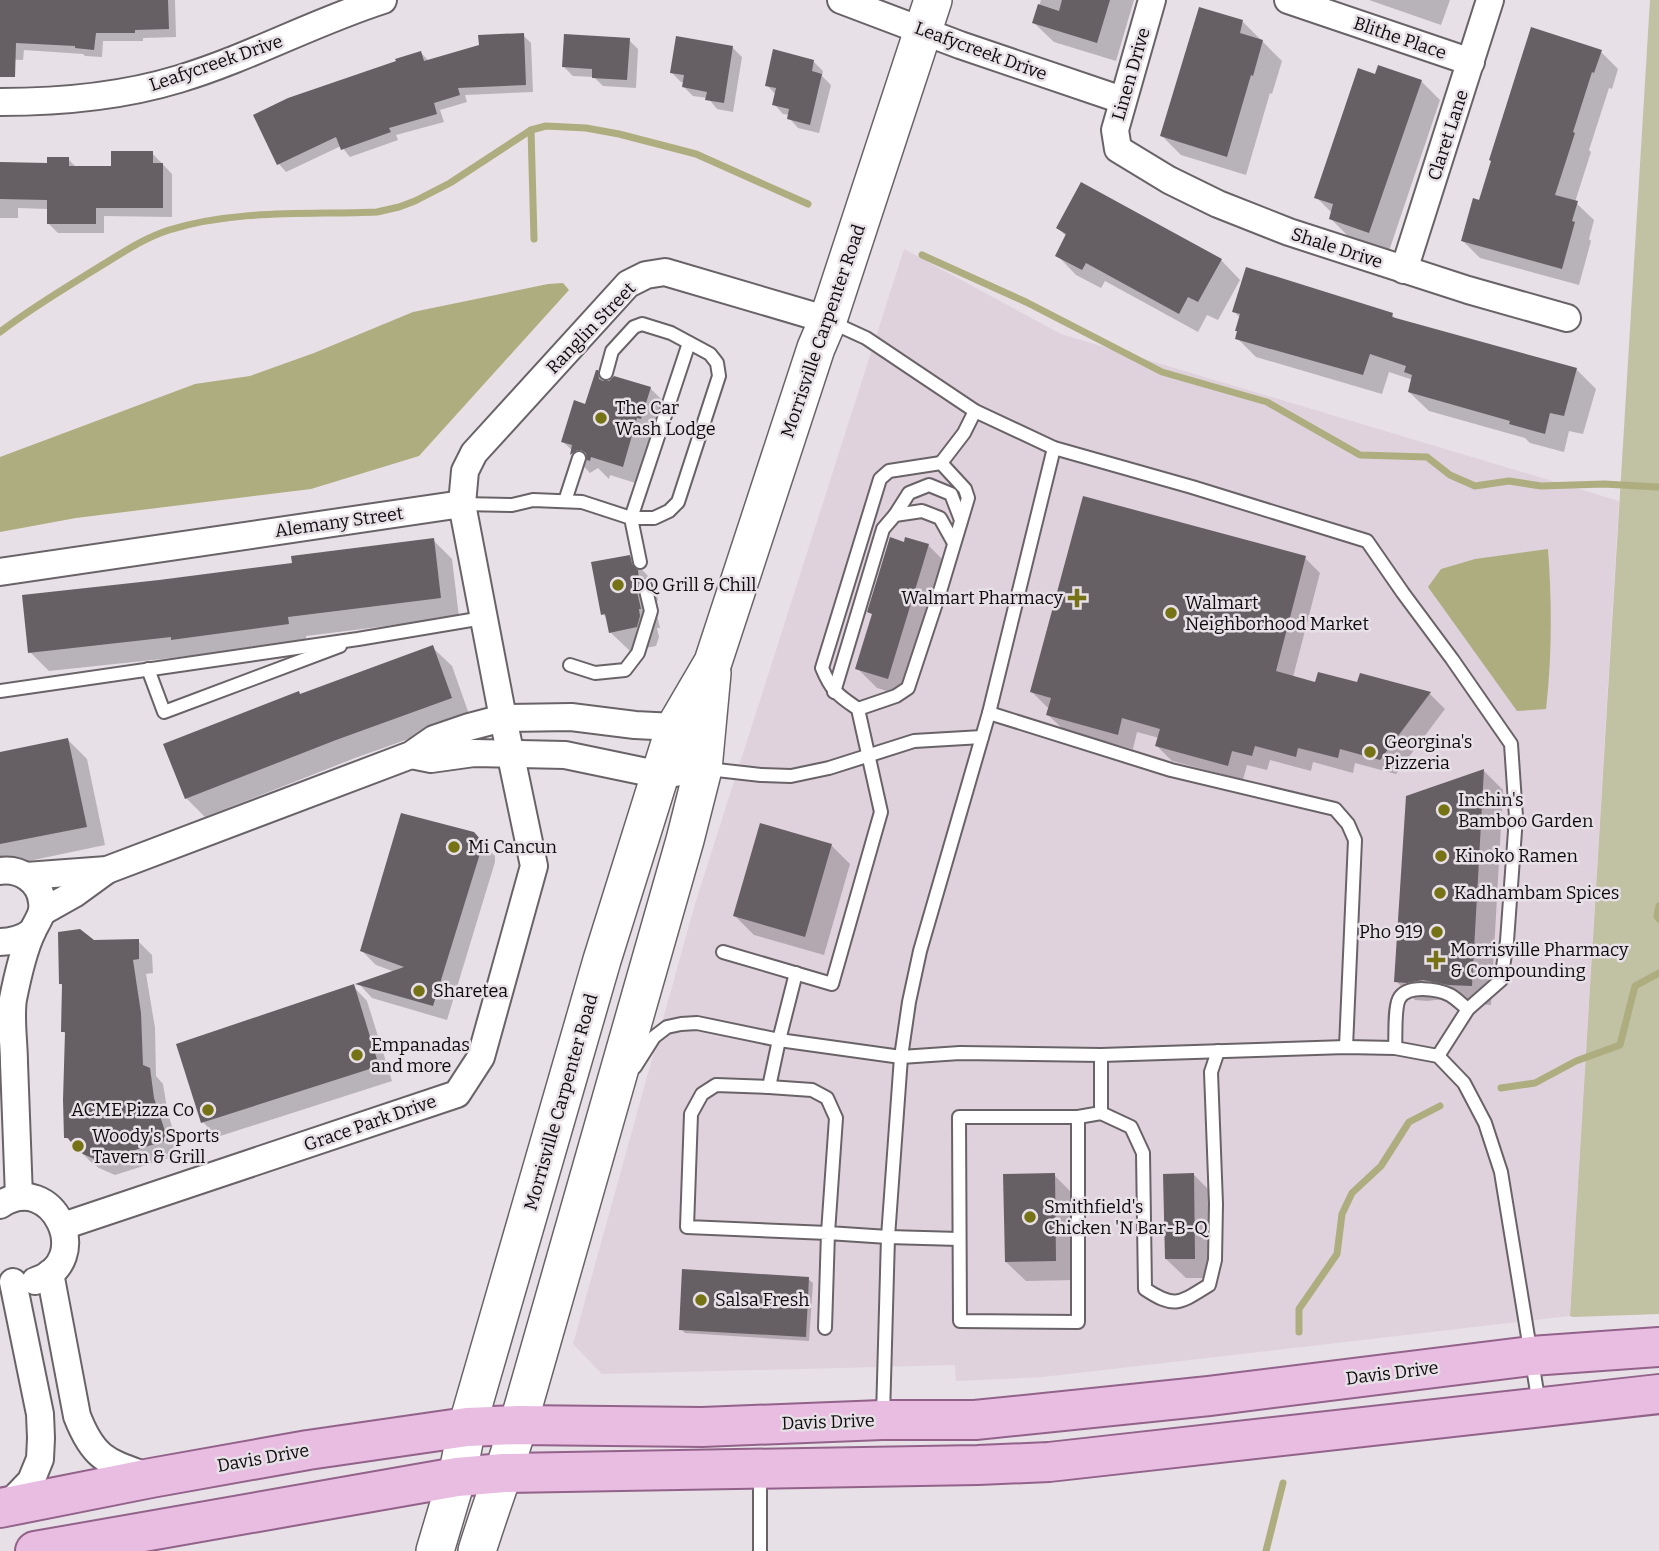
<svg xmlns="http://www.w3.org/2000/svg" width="1659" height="1551" viewBox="0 0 1659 1551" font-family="Bitter,serif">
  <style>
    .built { fill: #e0d2dd }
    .green { fill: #c1c1a3 }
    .water { fill: #adad7f }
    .shadow { fill: #0003 }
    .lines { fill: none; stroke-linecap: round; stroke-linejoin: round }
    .stream { stroke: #adad7f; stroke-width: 7 }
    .building { fill: #666065 }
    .lane-casing { stroke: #696368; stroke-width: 16 }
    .street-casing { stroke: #696368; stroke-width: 30 }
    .secondary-casing { stroke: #696368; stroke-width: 40 }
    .primary-casing { stroke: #92628a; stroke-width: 42 }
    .lane { stroke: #fff; stroke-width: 12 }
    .street { stroke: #fff; stroke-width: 26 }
    .secondary { stroke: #fff; stroke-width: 37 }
    .primary { stroke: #e8bde1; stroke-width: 38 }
    .poi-dot { fill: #767316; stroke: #e7e0e6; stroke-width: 2.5 }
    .labels { text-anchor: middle; stroke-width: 5; stroke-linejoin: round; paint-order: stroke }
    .street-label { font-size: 18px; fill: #0e0c0d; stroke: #e7e0e6 }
    .poi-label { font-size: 18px; fill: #0e0c0d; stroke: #e7e0e6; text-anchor: start }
  </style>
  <rect width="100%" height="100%" fill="#e7e0e6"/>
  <path class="built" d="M904 249 1061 334 1619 501 1570 1316 1043 1377 956 1381 955 1365 602 1374 573 1344 695 904Z"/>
  <path class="green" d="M1650 0H1659V1314L1573 1317 1570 1316Z"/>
  <g class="water">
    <path d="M563 283 569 290 419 456 311 489 76 518 0 532V457L195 384 250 376 314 353 413 312 548 284Z"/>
    <path d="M1548 549C1552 602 1552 657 1546 709L1517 711 1428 587 1441 569 1475 559Z"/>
  </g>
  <g class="shadow">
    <path d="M0 0H175L176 37 143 38V41H103L102 57 85 56 83 54 24 50 23 60 0 59Z"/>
    <path d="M1041 0H1134L1116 61 1054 42 1034 23Z"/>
    <path d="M1369 0H1450L1441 25Z"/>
    <path d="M1243 22 1282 61 1272 94 1270 93 1246 175 1181 155 1162 136Z"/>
    <path d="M523 35 531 43 533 92 465 95 467 102 440 110 444 122 396 135 398 140 350 157 341 146 286 172 279 164 256 116 421 53 429 61Z"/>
    <path d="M629 40 638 49 636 88 603 86 594 77 573 76 564 67Z"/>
    <path d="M732 47 742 57 733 112 717 109 708 98 693 96 684 87V82H681L672 73Z"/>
    <path d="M1601 52 1618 69 1612 89 1609 88 1589 150 1591 152 1575 202 1594 220 1589 239 1591 241 1579 285 1480 258 1463 241 1481 202Z"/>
    <path d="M813 61 823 71 822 76 831 85 819 133 798 128 789 118 790 115 783 114 774 104 776 95 767 85Z"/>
    <path d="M1376 76 1421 81 1440 100 1389 251 1350 238 1331 219 1332 213 1316 197Z"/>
    <path d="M152 153 172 174V217L104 216V233H58L48 223V209L18 208V218H0V164L48 165 68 159 77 168H112Z"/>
    <path d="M1058 228 1221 260 1240 280 1218 320 1207 315 1198 332 1105 281 1101 288 1076 275 1057 255 1067 237Z"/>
    <path d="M1234 311 1392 315 1398 321 1577 370 1596 389 1583 434 1569 431 1564 452 1530 443 1525 438 1429 411 1409 392 1413 380 1389 372 1382 394 1256 357 1237 338 1240 318Z"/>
    <path d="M597 372 608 383 650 388 670 408 642 485 610 475 609 479 598 468 590 473 572 454 573 451 563 442 587 406Z"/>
    <path d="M907 539 929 546 948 565 907 697 877 688 857 668 874 616 869 612Z"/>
    <path d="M433 540 452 559 459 617 306 636 307 643 192 658 190 656 49 671 30 652 294 564Z"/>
    <path d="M629 556 648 576 650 585 656 591 658 599 655 607 660 628H657L659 637 656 646 630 651 610 632 608 619 603 614Z"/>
    <path d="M1305 558 1320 573 1293 677 1317 684 1358 685 1361 675 1430 694 1445 709 1396 774 1355 763 1353 773 1313 762 1311 771 1270 760 1267 770 1247 765 1243 780 1172 761 1157 746 1159 738 1137 732 1133 749 1064 730 1048 715 1050 708 1047 707 1032 692Z"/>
    <path d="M432 647 452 666 470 717 355 758 205 817 186 798 301 695Z"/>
    <path d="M68 740 87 759 105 845 0 867V754Z"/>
    <path d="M1484 771 1503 790 1491 1005 1469 1003 1444 999 1427 1001 1415 1000 1396 981Z"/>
    <path d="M473 834 495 856V862L447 1020 372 998 359 984 395 972 376 965 362 951Z"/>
    <path d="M831 845 850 864 824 955 754 935 735 916Z"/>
    <path d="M138 941 152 955 153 973 146 974 155 1028 156 1076 163 1084 168 1114 181 1154 115 1175 99 1168 92 1163 66 1137V1034L63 1031 64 987 60 983 93 942Z"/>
    <path d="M353 986 367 1001 392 1081 217 1137 203 1122 178 1045Z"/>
    <path d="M1054 1175 1073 1194 1075 1280 1026 1281 1006 1262Z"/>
    <path d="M1194 1175 1213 1194 1214 1278H1186L1166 1259Z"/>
    <path d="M808 1279 813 1283 809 1341 685 1333 681 1329Z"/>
  </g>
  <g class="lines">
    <g class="stream">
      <path d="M531 130 534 239"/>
      <path d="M922 255 1026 302 1162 372 1267 402 1360 455 1427 457 1450 475 1475 486 1509 481 1541 486 1604 484 1657 487"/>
      <path d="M0 332C31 308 65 288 99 267 122 253 144 238 169 230 237 209 307 215 377 212L399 207 415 201 450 183 531 130 546 126 586 128 619 134 696 154 808 204"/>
      <path d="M1659 906 1657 916 1659 919"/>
      <path d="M1501 1088 1535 1083 1576 1061 1620 1045 1635 986 1659 973"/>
      <path d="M1299 1332V1309L1337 1254 1342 1214 1352 1193 1381 1166 1409 1122 1440 1106"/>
      <path d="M1266 1551 1283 1483"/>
    </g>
  </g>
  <g class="building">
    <path d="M0 0H168L169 29 135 30V33H96L94 50 75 48V46L16 43 15 77H0Z"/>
    <path d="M1062 0H1110L1097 43 1032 23 1038 4 1059 11Z"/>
    <path d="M1199 7 1243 20 1240 33 1263 40 1253 76 1251 75 1227 157 1160 136Z"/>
    <path d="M1531 27 1602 50 1594 73 1592 72 1573 132 1575 133 1555 195 1578 201 1572 221 1575 222 1562 269 1461 241 1473 198 1479 200 1491 161 1489 160Z"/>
    <path d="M524 33 526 85 458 88 460 95 434 103 437 114 389 128 391 132 341 150 336 137 277 165 253 115 288 98 396 61 395 59 421 51 424 61 479 45 478 35Z"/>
    <path d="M564 34 630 38 627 80 592 78V69L562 67Z"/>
    <path d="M676 36 733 46 724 103 705 100 707 92 682 87 684 75 670 73Z"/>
    <path d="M773 49 814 60 812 71 822 74 810 125 787 119 789 109 772 105 776 88 765 86Z"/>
    <path d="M1378 65 1422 80 1369 233 1329 219 1333 204 1314 198 1358 68 1375 74Z"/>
    <path d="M111 151H153V163H163V208H96V224H47V200L0 199V162L47 163V157H69V166H111Z"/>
    <path d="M1081 182 1222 259 1198 302 1188 297 1179 314 1086 263 1082 270 1055 256 1066 234 1056 228Z"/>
    <path d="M1246 267 1393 313 1392 317 1577 368 1564 416 1550 413 1545 434 1509 424 1510 421 1408 392 1412 375 1404 372 1406 366 1370 354 1363 375 1235 339 1237 331H1235L1240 314 1232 312Z"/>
    <path d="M596 370H598L599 379 603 381H609L614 376 651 387 641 419 637 418 623 467 591 457 590 461 587 460 586 453 581 450H577L570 455 572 445 561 442 574 400 585 404Z"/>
    <path d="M1083 496 1306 556 1276 671 1315 682 1318 672 1357 682 1360 673 1431 692 1380 760 1340 749 1338 758 1298 748 1296 757 1255 746 1252 756 1232 751 1228 766 1155 746 1160 729 1122 718 1118 735 1046 715 1051 698 1030 692Z"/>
    <path d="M890 537 904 542 905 537 929 544 888 679 855 669 872 614 867 612Z"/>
    <path d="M434 538 441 598 288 617 289 624 171 640V637L28 653 22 595 159 580 292 563 291 556Z"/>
    <path d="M630 555 632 564 638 570 639 579 636 587 641 609H639L640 616 637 627 609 633 605 614 601 615 591 562Z"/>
    <path d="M433 645 452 698 336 740 185 799 163 744 299 691 300 694Z"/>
    <path d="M68 738 87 827 0 844V752Z"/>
    <path d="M1484 769 1472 986 1448 985 1423 980 1407 983 1394 982 1406 796Z"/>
    <path d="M401 813 474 832 481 840 482 847 433 1006 355 984 404 967 360 951Z"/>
    <path d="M760 823 832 844 805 937 733 916Z"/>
    <path d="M80 929 94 940 139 939V959L133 960 141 1013 143 1065 150 1068 154 1098 168 1140 99 1161 83 1154 76 1149 68 1138H64L63 1100 65 1032H61L62 984H59L58 932Z"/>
    <path d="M354 984 379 1066 201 1123 176 1044Z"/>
    <path d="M1055 1173 1056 1261 1005 1262 1003 1174Z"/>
    <path d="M1194 1173 1195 1259H1165L1163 1174Z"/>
    <path d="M682 1269 809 1277 806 1337 679 1330Z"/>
  </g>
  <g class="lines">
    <g class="lane-casing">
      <g id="lane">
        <path d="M831 322 866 338 975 411 1054 448 1192 487 1367 541 1403 593 1452 659 1511 744 1516 817 1507 941 1501 980 1468 1009 1438 1056"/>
        <path d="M941 463 964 433 975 411"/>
        <path d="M565 501 579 458"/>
        <path d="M462 504 512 505 533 500 582 502 631 518H654L669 511 678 502 719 376 717 363 710 354 671 333 642 324 634 327 612 351 606 373"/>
        <path d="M895 515 909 493 929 485 951 494 961 520"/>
        <path d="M640 562 631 518 689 343"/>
        <path d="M570 665 595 673 625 670 638 653 651 611 645 586"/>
        <path d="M148 669 164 712 340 646"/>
        <path d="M0 691 358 639 483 618"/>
        <path d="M834 692 883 529 895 515 922 511 940 518 954 543"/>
        <path d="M989 713 1171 770 1335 809 1348 824 1355 840 1346 1047"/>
        <path d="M708 769 761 775 791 776 829 768 914 741 982 737"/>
        <path d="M723 952 832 984 881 812 858 709C838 695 832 692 822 668L880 479 889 471 941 463 965 489 968 498 941 588 908 688 896 696 858 709"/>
        <path d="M1395 1048C1396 1036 1394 1009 1399 999 1407 984 1438 989 1450 995 1457 999 1462 1005 1468 1009"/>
        <path d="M635 1067 654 1037 667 1027 681 1024 697 1023 779 1040 901 1057 960 1053 1101 1055 1346 1047 1395 1048 1438 1056 1464 1083 1485 1123 1501 1172 1539 1404"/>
        <path d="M769 1087 779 1040 796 973"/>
        <path d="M1101 1113 1131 1127 1143 1153 1145 1289C1175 1309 1180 1303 1209 1285L1215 1260 1216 1204 1211 1072 1218 1051"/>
        <path d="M1078 1117V1322L960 1321 959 1117H1078L1101 1113V1055"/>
        <path d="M825 1328 828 1233 687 1227 691 1114 702 1094 716 1085 769 1087 812 1090 827 1098 836 1118 828 1233 888 1237 959 1239"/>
        <path d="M883 1416 888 1237 901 1057 909 1002 920 951 989 713 1054 448"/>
        <path d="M760 1471V1551"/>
      </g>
    </g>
    <g class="street-casing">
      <g id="street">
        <path d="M841 0 960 45 1122 100"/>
        <path d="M1152 0 1115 130 1118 149 1169 180 1218 204 1289 232 1468 290 1567 318"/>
        <path d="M1288 0 1471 62"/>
        <path d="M0 102C61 102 120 97 179 79 249 58 314 22 383 0"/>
        <path d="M1404 270 1490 0"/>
        <path d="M462 504 465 471 474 453 628 284 646 275 665 272 828 320"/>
        <path d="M0 572 462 504 503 718 534 866 481 1057 457 1094 63 1226"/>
        <path d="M0 871C20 868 40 881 42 902 44 914 37 921 32 932 24 949 17 979 13 999 10 1018 14 1043 14 1063 16 1108 17 1153 19 1197"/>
        <path d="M26 876 107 870 411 755 434 739 469 727 503 718 571 717 635 725 675 727 703 769 661 775 565 755 474 753 431 759 411 755"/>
        <path d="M42 912 74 894 107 870"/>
        <path d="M0 942C13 942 22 939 32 932"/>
        <path d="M0 1205C52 1169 97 1262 35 1281"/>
        <path d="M50 1273 77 1416C94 1460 108 1462 149 1477"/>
        <path d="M6 1507 31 1481 40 1459 41 1438 40 1414 13 1282"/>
      </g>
    </g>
    <g class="secondary-casing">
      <g id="secondary">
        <path d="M435 1551 457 1477 467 1427 602 960 675 727 713 662 816 348 828 320 933 0"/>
        <path d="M477 1551C490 1509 506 1468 518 1425L685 840 703 769 712 673"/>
      </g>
    </g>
    <g class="primary-casing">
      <g id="primary">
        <path d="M0 1508 151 1478 308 1450 467 1427 518 1425 702 1427 882 1420H975L1209 1396 1531 1356 1659 1347"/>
        <path d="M35 1551 457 1477 504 1473 978 1465 1049 1462 1659 1394"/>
      </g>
    </g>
    <use href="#lane" class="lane"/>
    <use href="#street" class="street"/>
    <use href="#secondary" class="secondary"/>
    <use href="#primary" class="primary"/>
  </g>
  <g class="poi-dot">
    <circle cx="601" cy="418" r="7"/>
    <circle cx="618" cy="585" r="7"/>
    <path d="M1073.5 587.5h7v7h7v7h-7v7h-7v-7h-7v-7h7z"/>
    <circle cx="1171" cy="613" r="7"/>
    <circle cx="1370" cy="752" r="7"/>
    <circle cx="1444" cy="810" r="7"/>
    <circle cx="454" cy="847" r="7"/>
    <circle cx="1441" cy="856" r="7"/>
    <circle cx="1440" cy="893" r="7"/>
    <circle cx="1437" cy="932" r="7"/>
    <path d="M1432.5 949.5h7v7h7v7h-7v7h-7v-7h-7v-7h7z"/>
    <circle cx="419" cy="991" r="7"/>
    <circle cx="357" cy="1055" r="7"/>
    <circle cx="208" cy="1110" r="7"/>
    <circle cx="78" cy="1146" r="7"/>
    <circle cx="1030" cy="1217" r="7"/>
    <circle cx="701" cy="1300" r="7"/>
  </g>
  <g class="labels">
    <g class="street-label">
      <text transform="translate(1400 38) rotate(19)" y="6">Blithe Place</text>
      <text transform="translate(981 51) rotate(20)" y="6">Leafycreek Drive</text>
      <text transform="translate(216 63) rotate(-19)" y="6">Leafycreek Drive</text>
      <text transform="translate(1131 74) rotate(-74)" y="6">Linen Drive</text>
      <text transform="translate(1448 135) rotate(-72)" y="6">Claret Lane</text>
      <text transform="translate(1337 248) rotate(18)" y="6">Shale Drive</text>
      <text transform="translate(591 328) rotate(-46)" y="6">Ranglin Street</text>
      <text transform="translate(823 331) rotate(-71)" y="6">Morrisville Carpenter Road</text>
      <text transform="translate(339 522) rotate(-8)" y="6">Alemany Street</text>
      <text transform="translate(561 1102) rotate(-74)" y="6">Morrisville Carpenter Road</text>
      <text transform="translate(370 1123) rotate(-19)" y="6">Grace Park Drive</text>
      <text transform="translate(1392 1373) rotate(-7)" y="6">Davis Drive</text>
      <text transform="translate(828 1422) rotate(-2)" y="6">Davis Drive</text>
      <text transform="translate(263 1458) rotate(-10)" y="6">Davis Drive</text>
    </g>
    <g class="poi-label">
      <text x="615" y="414">The Car<tspan x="615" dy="21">Wash Lodge</tspan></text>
      <text x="632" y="591">DQ Grill &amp; Chill</text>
      <text x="1063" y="604" text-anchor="end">Walmart Pharmacy</text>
      <text x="1185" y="609">Walmart<tspan x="1185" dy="21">Neighborhood Market</tspan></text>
      <text x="1384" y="748">Georgina's<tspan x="1384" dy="21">Pizzeria</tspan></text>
      <text x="1458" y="806">Inchin's<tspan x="1458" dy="21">Bamboo Garden</tspan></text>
      <text x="468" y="853">Mi Cancun</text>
      <text x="1455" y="862">Kinoko Ramen</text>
      <text x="1454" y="899">Kadhambam Spices</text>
      <text x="1423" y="938" text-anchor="end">Pho 919</text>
      <text x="1450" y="956">Morrisville Pharmacy<tspan x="1450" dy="21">&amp; Compounding</tspan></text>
      <text x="433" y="997">Sharetea</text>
      <text x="371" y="1051">Empanadas<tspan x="371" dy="21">and more</tspan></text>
      <text x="194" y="1116" text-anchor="end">ACME Pizza Co</text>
      <text x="92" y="1142">Woody's Sports<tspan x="92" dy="21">Tavern &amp; Grill</tspan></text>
      <text x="1044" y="1213">Smithfield's<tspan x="1044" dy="21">Chicken 'N Bar-B-Q</tspan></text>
      <text x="715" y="1306">Salsa Fresh</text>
    </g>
  </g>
</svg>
